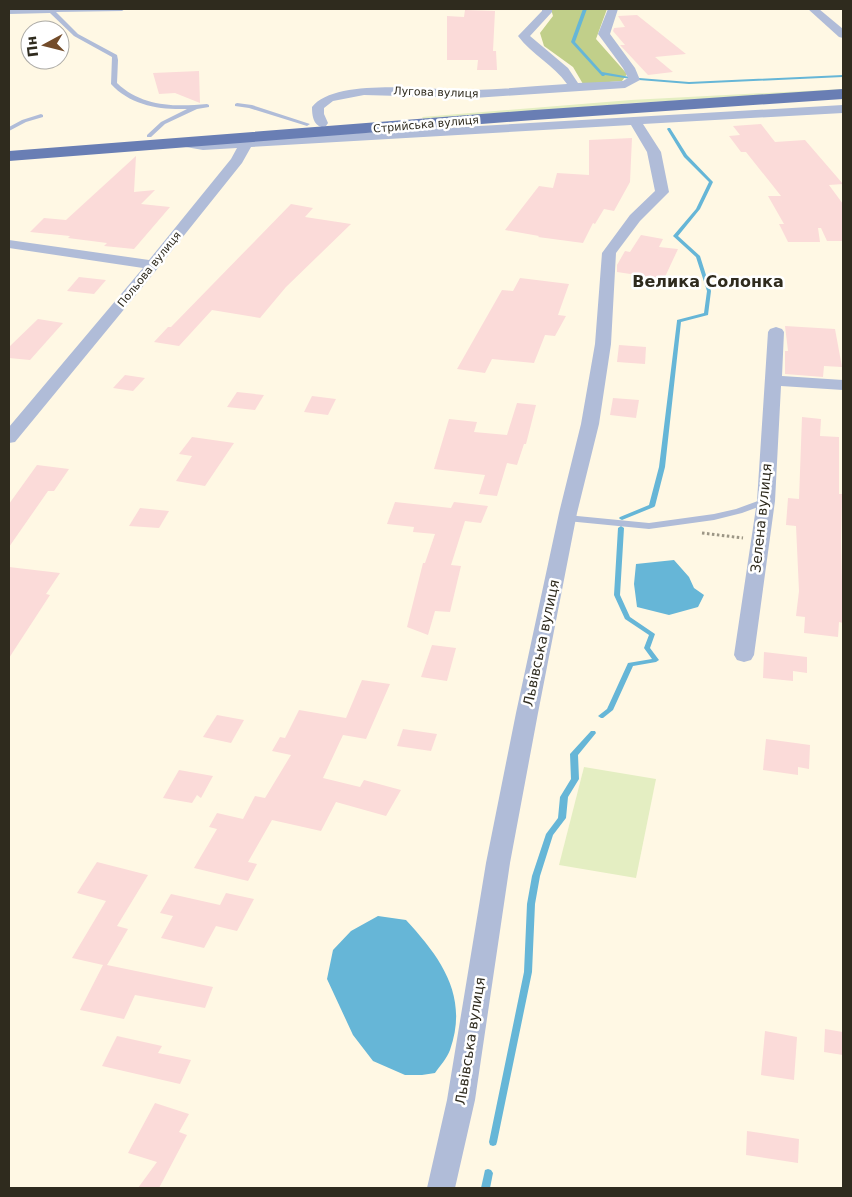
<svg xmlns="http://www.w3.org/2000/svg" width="852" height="1197" viewBox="0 0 852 1197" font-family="'DejaVu Sans',sans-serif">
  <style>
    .green { fill: #e4eec2 }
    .forest { fill: #c1cf8a }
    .water { fill: #66b6d7 }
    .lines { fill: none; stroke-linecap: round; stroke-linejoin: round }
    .stream { fill: #66b6d7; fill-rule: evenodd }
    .building { fill: #fbdbd9 }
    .path { stroke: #9c9685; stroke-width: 3; stroke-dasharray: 2.5 2.5; stroke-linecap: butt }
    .service { fill: #b0bcd8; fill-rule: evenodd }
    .minor { fill: #b0bcd8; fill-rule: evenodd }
    .trunk { fill: #697eb4; fill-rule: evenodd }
    .labels { text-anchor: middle; stroke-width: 5; stroke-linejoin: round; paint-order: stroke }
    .far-street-label { font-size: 11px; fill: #2f2b1e; stroke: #fff }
    .street-label { font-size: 14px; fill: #2f2b1e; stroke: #fff }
    .far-district-label { font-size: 16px; font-weight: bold; fill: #2f2b1e; stroke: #fff }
  </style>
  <rect width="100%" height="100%" fill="#fff8e4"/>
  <g class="green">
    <path d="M843 89V91L633 103 424 120 422 117 631 100Z"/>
    <path d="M584 767 656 779 636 878 559 865Z"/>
  </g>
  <path class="forest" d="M551 9H607L596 39 627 74 622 81 583 84 573 67 544 46 540 33 553 16Z"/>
  <g class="water">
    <path d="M674 560 689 577 694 588 704 595 698 607 669 615 637 607 634 584 636 564Z"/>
    <path d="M378 916 406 920C441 958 469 996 450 1050 447 1058 440 1066 435 1073L422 1075H405L373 1061 353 1035 327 979 333 950 351 931Z"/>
  </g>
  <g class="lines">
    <g class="stream">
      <path d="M583 9H587L575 42 602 72 630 77 632 78 631 79 605 75 604 76H602L571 42Z"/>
      <path d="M843 75V77L689 84 639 80 637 79 639 78 689 82Z"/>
      <path d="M668 128H670L687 155 713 182 700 209 678 236 700 256 711 291 708 315 681 322 665 467 655 506 654 507 622 520 620 519 619 518 620 517 649 505 659 467 677 321V320L704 313 707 291 696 257 673 236 696 209 709 182 684 157 667 129Z"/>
      <path d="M621 526 624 528 620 595 630 617 655 634 650 648 659 660 656 662 633 666 613 710 603 718H601L598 716 607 709 628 663 652 659 644 648 649 635 625 619 614 595 618 528Z"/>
      <path d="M591 731H595L596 733 578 755 579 779 568 797 566 818 553 835 540 876 535 904 532 972 497 1142 496 1145 493 1146 490 1145 489 1142 524 972 527 904 532 876 546 834 558 818 560 797 571 779 570 754Z"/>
      <path d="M488 1169 491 1170 493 1173 490 1188H481L485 1170Z"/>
    </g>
  </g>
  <g class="building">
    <path d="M465 10 495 11 493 51H496L497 70H477L478 60H447V16L464 17Z"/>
    <path d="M637 15 686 54 655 57 673 72 648 75 620 45H625L613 31 614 28 625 27 618 16Z"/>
    <path d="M199 71 200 103 175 93 159 94 153 73Z"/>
    <path d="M761 124 775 142 805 140 843 184 829 185 843 204V241H827L821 228H818L820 242H788L779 224H784L768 196H781L746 152H741L729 136 740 135 733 126Z"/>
    <path d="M632 138 630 182 614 211 604 209 595 224 593 223 583 243 538 237 539 236 505 230 539 186 553 188 557 173 589 175V140Z"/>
    <path d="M136 156 134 192 155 190 141 204 170 207 134 249 104 246 107 243 68 238 70 236 30 232 44 218 66 220Z"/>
    <path d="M291 204 313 208 305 217 351 224 286 287 260 318 212 310 179 346 154 342 168 327H171Z"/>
    <path d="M641 235 663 239 659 247 678 249 664 279 617 272V265L625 251 630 252Z"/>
    <path d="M79 277 106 280 94 294 67 291Z"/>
    <path d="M520 278 569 284 558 315 566 316 555 336 545 335 534 363 492 359 485 373 457 369 502 290 513 291Z"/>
    <path d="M38 319 63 323 30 360 9 358V347Z"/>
    <path d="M785 326 835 329 842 367 824 366 823 377 785 374V351H788Z"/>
    <path d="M619 345 646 347 645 364 617 362Z"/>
    <path d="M125 375 145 378 133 391 113 388Z"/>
    <path d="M237 392 264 395 255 410 227 407Z"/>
    <path d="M312 396 336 399 328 415 304 412Z"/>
    <path d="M613 398 639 400 636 418 610 415Z"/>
    <path d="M517 403 536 405 526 444H524L517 465 507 463 497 496 479 494 485 475 434 469 449 419 477 422 474 432 507 435Z"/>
    <path d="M802 417 821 419 820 436 839 437V494H842L841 542 843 623 839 622 838 637 804 633 805 617 796 616 799 591 796 526 786 525 788 498 799 499Z"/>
    <path d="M192 437 234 443 205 486 176 481 192 456 179 454Z"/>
    <path d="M37 465 69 469 54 491H48L9 547V504Z"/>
    <path d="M395 502 451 508 454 502 488 506 481 523 465 521 451 565 461 566 450 612 435 611 428 635 407 627 423 563H425L435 534 413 532 414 527 387 524Z"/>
    <path d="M140 508 169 511 159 528 129 526Z"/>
    <path d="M9 567 60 573 46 594 50 595 9 658Z"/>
    <path d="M432 645 456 648 447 681 421 677Z"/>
    <path d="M764 652 807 657V673L793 671V681L763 678Z"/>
    <path d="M362 680 390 684 366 739 343 735 323 778 360 787 364 780 401 790 386 816 336 802 321 831 272 820 248 862 257 864 248 881 194 868 217 829 209 827 217 813 243 819 255 796 265 798 291 755 272 751 280 737 285 738 299 710 346 718Z"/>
    <path d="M217 715 244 720 231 743 203 737Z"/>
    <path d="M403 729 437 734 431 751 397 746Z"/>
    <path d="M766 739 810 745 809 769 798 767V775L763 770Z"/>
    <path d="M179 770 213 776 201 798 197 795 192 803 163 798Z"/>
    <path d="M97 862 148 875 117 926 128 929 107 965 213 987 205 1008 135 995 124 1019 80 1010 103 965 72 958 106 901 77 893Z"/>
    <path d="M226 893 254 899 237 931 216 926 204 948 161 938 173 916 160 913 171 894 220 905Z"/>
    <path d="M825 1029 843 1032V1055L824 1052Z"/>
    <path d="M765 1031 797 1037 794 1080 761 1075Z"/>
    <path d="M117 1036 162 1046 158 1053 191 1060 180 1084 102 1066Z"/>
    <path d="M155 1103 189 1114 179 1132 187 1135 159 1188H138L157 1162 128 1153Z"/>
    <path d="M747 1131 799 1139 798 1163 746 1155Z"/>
  </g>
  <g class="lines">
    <path class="path" d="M702 533 743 538"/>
    <g class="service">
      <path d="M70 9H125L122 11 56 12 78 34 117 55 118 60 117 83C142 107 175 107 207 104L209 105V107L197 109 165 124 151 137H147V135L161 122 187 109C159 110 130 105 111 84L112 57 74 36 50 13 9 14V10Z"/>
      <path d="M237 103 252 105 310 124 307 126 249 108 235 106V104Z"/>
      <path d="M41 114 43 115V117L26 122 9 131V127L22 120Z"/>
      <path d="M766 498 771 501 769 503 742 513 714 520 649 529 567 521 562 518 567 515 649 523 714 514 736 509Z"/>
    </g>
    <g class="minor">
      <path d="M542 9H552V12L530 36 568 68 578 83 623 81 628 78 623 68 598 34 608 9H618L610 34 635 68 640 80 625 88 474 98 364 95 333 101 324 108V114L328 123 326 126 322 127C313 125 312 115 312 107 336 76 437 91 475 90 505 89 536 86 567 84 554 65 532 55 518 36L542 11Z"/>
      <path d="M808 9H819L843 29V38L839 37Z"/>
      <path d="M843 105V113L643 124 661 152 669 192 640 221 616 253 611 344 599 424 577 513 538 713 510 863 475 1100 455 1188H427L447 1100 486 863 516 713 559 513 581 424 595 344 602 253 630 215 655 191 647 152 631 125 251 147 242 163 158 268 15 442 9 443V427L143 268 9 248V240L149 260 231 159 237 148 203 150 180 146 179 143 185 139 203 142Z"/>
      <path d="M776 327 782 329 784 332 782 376 843 380V390L781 386 775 501 754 655 751 660 744 662 737 660 734 655 757 501 768 332 770 329Z"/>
    </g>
    <path class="trunk" d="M843 89V99L534 120 9 161V151L534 110Z"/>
  </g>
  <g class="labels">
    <g class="far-street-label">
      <text transform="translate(436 92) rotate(2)" y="4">Лугова вулиця</text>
      <text transform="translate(426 124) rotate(-5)" y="4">Стрийська вулиця</text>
      <text transform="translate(149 269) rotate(-51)" y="4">Польова вулиця</text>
    </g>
    <g class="street-label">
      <text transform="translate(761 518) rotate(-84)" y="5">Зелена вулиця</text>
      <text transform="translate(541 643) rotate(-78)" y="5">Львівська вулиця</text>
      <text transform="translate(470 1041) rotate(-81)" y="5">Львівська вулиця</text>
    </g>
    <g class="far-district-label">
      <text x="708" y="287">Велика Солонка</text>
    </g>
  </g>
  <rect width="852" height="1197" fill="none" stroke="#2f2b1e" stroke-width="20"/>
  <g transform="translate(45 45) rotate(263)"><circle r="24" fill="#ffffff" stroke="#acaaa5"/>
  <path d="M0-4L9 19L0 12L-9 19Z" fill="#734c2a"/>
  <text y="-8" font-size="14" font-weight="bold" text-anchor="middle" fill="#2f2b1e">Пн</text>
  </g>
</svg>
